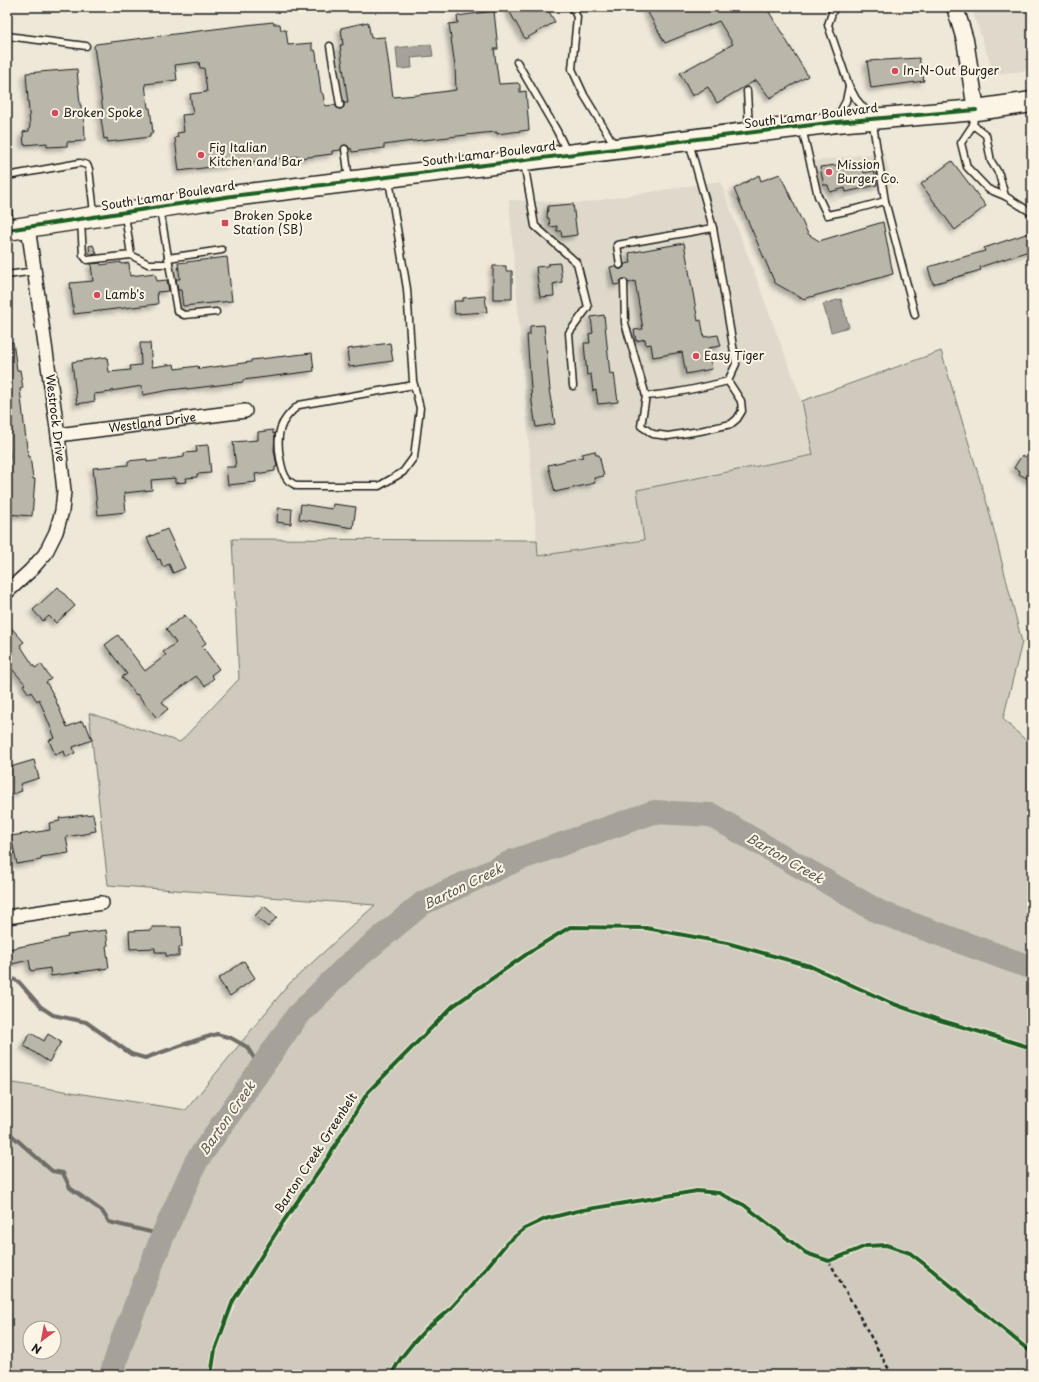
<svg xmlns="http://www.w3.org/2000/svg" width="1039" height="1382" viewBox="0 0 1039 1382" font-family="'Playpen Sans',sans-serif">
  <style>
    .built { fill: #ded9cb }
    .green { fill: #cfcabd; stroke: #76736c; fill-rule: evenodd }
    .water { fill: #a7a299; stroke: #6f6c67 }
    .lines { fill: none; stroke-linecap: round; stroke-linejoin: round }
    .stream { stroke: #6f6c67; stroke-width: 4 }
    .river { stroke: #a7a299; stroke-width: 24 }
    .building { fill: #bab6aa; stroke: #1c1c1c; filter: url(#shadow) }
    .service-casing { stroke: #1c1c1c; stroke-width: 9 }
    .minor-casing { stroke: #1c1c1c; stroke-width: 16 }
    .tertiary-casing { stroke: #1c1c1c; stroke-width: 19 }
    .primary-casing { stroke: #1c1c1c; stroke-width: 23 }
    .path { stroke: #1c1c1c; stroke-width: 2.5; stroke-dasharray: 4 3; stroke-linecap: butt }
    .service { stroke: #fcf5e5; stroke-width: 6 }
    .minor { stroke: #fcf5e5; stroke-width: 13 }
    .tertiary { stroke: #fcf5e5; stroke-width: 16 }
    .primary { stroke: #fcf5e5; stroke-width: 20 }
    .cycleway-casing { stroke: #fcf5e5; stroke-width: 6 }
    .cycleway { stroke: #1b5e20; stroke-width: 4 }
    .poi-dot { fill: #d1495b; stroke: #fcf5e5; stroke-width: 1.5 }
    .labels { text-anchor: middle; stroke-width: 4; stroke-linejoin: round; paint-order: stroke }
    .poi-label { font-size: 12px; fill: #1c1c1c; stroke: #fcf5e5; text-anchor: start }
    .street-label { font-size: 12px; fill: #1c1c1c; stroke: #fcf5e5 }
    .water-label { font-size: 13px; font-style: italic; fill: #5b5854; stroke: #fcf5e5 }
  </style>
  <defs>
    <filter id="shadow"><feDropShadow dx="-3.5" dy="3.5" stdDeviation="2" flood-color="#0004"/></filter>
  </defs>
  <rect width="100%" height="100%" fill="#eee8d9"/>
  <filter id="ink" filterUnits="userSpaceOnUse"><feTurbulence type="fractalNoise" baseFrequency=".025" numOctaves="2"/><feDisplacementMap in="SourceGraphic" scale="8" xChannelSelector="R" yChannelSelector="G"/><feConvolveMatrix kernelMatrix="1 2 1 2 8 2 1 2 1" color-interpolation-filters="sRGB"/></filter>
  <g filter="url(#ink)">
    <g class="built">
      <path d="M971 7H1032V70L994 74Z"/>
      <path d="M884 152 893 186 828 202 815 161Z"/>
      <path d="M720 181 802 401 814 455 637 490 644 540 538 556 509 200 581 203Z"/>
    </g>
    <path class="green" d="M941 351 988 507 1022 642 1003 719 1032 746V1375H7V1082L186 1110 289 984 375 905 108 885 89 713 180 742 239 679 232 539 537 540 538 556 644 540 637 490 813 455 802 401ZM30 1328H54V1352H30Z"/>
    <g class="water">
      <path d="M431 44 433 56 411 58 412 68 398 69 396 48Z"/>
      <path d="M841 299 849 327 831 332 823 304Z"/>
    </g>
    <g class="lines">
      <g class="stream">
        <path d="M7 976 19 982 41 1007 53 1015 86 1022 131 1054 145 1058 197 1040 217 1034 231 1038 247 1047 261 1069"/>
        <path d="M7 1131 52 1171 63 1173 70 1188 102 1211 109 1222 163 1235"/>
      </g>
      <path class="river" d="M111 1375 123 1338 163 1235 196 1162 297 1016 348 965 423 903 516 860 654 812 711 815 879 912 1032 968"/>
    </g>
    <g class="building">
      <path d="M507 7H538L541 11 547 8 555 22 525 39Z"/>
      <path d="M645 7H766L808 76 770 98 756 80 717 103 708 87 692 96 680 73 733 44 719 21 665 43Z"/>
      <path d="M494 11 498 49H494L499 84 518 83 520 85V92L526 91 529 130 497 134V132L484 133 405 142 384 145V148L352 152 351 148 349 149 348 146 345 145 342 146 341 150 332 151V154L301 158 300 156 179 171 175 138 178 137 177 133 184 132 182 115 193 114 190 94 207 92 204 68H200L199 62 175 65 177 80 145 84 148 108H150L153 133H150V137L108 142 107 138 104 139 100 111H103L94 46 96 44 246 25 273 22 274 24H280L281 30H286L288 45 312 43V50H315L316 53 321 92 323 94 325 106 335 105 337 108 340 109 344 107V103H348L340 45H343L341 28 368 22 371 38 385 37 393 97 417 95 456 90 455 66 449 24 458 23 457 16Z"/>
      <path d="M919 58 924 81 871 88 867 61Z"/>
      <path d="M77 69 80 105H81V112H84L85 141 67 142V146L47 147V143L24 145 23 132 29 131 30 125 26 73Z"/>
      <path d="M952 161 986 206 955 230 921 184Z"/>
      <path d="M862 162 864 173 874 171 877 185 846 192 845 188 830 192 828 185H824L820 167Z"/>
      <path d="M780 174 808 234 819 241 883 222 893 274 803 299 775 283 734 189 759 175 761 181Z"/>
      <path d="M573 204 577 235 562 237 561 231H557V226L550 227 549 218H547L548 206Z"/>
      <path d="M1032 232V250L980 267 981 270 933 284 928 267 985 251 984 248Z"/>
      <path d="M684 243 698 321 701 320 704 337 718 335 721 346 708 348 712 369 686 374 682 352 653 357 651 344 646 345 645 339 636 341 634 330 643 329 635 281 628 283 626 279H624L620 281V284L614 285 610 267 616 266 618 269H621L624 267V264L631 263 629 253Z"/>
      <path d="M93 245 97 254 90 255 89 246Z"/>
      <path d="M227 257 232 301 183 306 181 290H178L176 279H180L178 263Z"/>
      <path d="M121 262V264L129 263 130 276 155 273 157 281 167 280 169 291 157 292 158 304 74 314 70 283 93 281 91 264 100 263 101 265Z"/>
      <path d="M560 263 562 282 553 284 554 296 540 297 536 267 548 266V264Z"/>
      <path d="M493 266H506V271H512V299H493Z"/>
      <path d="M485 296 487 312 455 314 454 301H463V298Z"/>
      <path d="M604 315 610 374 614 373 618 402 598 404 596 390 593 391 591 374 587 375 584 343H590L589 334 593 333 591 317Z"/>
      <path d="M544 325 550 390H549L555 424 536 427 532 402 527 335H530V326Z"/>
      <path d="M13 342 17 370H20L23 388 20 389 28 457 30 456 33 479H35L32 516 7 514V458H10L7 438V343Z"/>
      <path d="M140 343H150L152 367 174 364 175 369 198 366 199 369 251 362V360L312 353 314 371 243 380V382L187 389V388L170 390 143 395 142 386 111 391 112 392 94 394 95 401 77 404 72 362 107 357 109 372 131 370 130 366 141 365Z"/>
      <path d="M390 343 393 361 349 367 347 349Z"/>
      <path d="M273 430V434L275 433 274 450 277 467H275V471L255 474 256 482 228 485 226 467H236L233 442 258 440V432Z"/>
      <path d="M208 445 211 473 197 474V477L186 478 187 482 175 483V478L151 480 152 490 124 493 126 512 98 515 93 468 128 465V461L147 459V462L184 457V453L197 452 196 446Z"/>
      <path d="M595 451 596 455H599L604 476 594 478 595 483 555 492 548 465 583 457 582 454Z"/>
      <path d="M1022 455 1032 460V481L1019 474 1020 471 1014 468Z"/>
      <path d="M301 504 332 509 333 504 356 507 353 528 299 519Z"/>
      <path d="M278 508 292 509 291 524 277 522Z"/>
      <path d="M167 529 185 568 173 573 169 564 163 567 160 559 158 560 147 538Z"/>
      <path d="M58 587 75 606 56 623 49 616 43 621 33 610Z"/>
      <path d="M185 615 206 643 202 646 219 669 211 675 214 678 205 686 196 676 162 702 168 709 157 718 137 694 136 695 122 677 127 674 105 645 118 635 145 671 166 655 163 652 176 643 166 629Z"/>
      <path d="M7 623 24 642 20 645 35 668 41 664 51 679 46 682 53 694 67 727 82 721 84 725 86 724 92 740 73 747 75 753 66 757 64 751 55 755 49 740 55 738 39 699 37 701 31 692 29 694 23 685 25 684 7 663Z"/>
      <path d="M34 760 39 778 20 784 22 791 7 796V768Z"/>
      <path d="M93 814 96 831 90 832V833L66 837 69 853 41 857V860L17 864 11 836 50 830 49 823 60 821 59 818Z"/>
      <path d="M264 906 277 917 268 927 255 916Z"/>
      <path d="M152 927H181L182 947H179V956H166V953H161L162 952H155V948L130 949 129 931 152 930Z"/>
      <path d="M106 930 108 945 106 946 109 968 51 976 50 968 31 971 29 960 12 964 9 949 44 942 68 937 67 935Z"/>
      <path d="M244 961 255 978 230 996 218 979Z"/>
      <path d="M31 1033 44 1041 48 1034 61 1042 49 1062 23 1045Z"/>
    </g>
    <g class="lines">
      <g class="service-casing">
        <g id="service">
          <path d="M572 7 577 17 572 69 584 95 615 146"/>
          <path d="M837 7 833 10 828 25 849 86 856 99 872 118 885 201 915 315"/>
          <path d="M7 36 86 46"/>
          <path d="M330 46 340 105"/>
          <path d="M517 62 557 131 567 152"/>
          <path d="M747 91 749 129"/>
          <path d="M975 112 973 125 961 143 967 167 988 189 1005 196 1032 213"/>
          <path d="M837 118 846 101 849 86"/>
          <path d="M973 125 986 135 991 161 999 174 1005 196"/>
          <path d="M802 128 818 196 827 215 856 209 885 201"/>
          <path d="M345 149 349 180"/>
          <path d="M524 162 535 226 577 263 588 307 569 333 573 386"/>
          <path d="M7 176 80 163 87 165 89 169 94 213"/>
          <path d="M389 180 407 289 413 381 420 408 414 457 403 472 379 486H297C294 484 289 482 287 479 283 474 281 464 280 458 276 434 279 421 299 405L414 385"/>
          <path d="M7 201 10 226"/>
          <path d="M160 209 177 311 184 315 216 312"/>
          <path d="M125 215 131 255 148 264H169"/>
          <path d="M81 222 83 255 87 260 131 255"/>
          <path d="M168 258 222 250"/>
          <path d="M620 265 617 245 713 228"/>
          <path d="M7 275 35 271"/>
          <path d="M624 283 625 323 646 396C673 394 701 388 728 381L736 364 713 228 689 142"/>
          <path d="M646 396 641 426 653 434 668 436 700 431 731 424 737 419 742 411 741 401 728 381"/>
        </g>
      </g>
      <g class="minor-casing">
        <g id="minor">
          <path id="s1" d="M58 435 245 411"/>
          <path d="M7 592 30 571 45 554 56 532 62 511 64 491 58 435 28 227"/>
          <path d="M7 917 102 903"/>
        </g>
      </g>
      <g class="tertiary-casing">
        <path id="tertiary" d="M955 7 965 40 976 110"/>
      </g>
      <g class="primary-casing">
        <path id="primary" d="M7 230 232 196 836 122 976 110 1032 102"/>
      </g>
      <path class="path" d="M829 1261 892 1375"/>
      <use href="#service" class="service"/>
      <use href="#minor" class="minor"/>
      <use href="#tertiary" class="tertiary"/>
      <use href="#primary" class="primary"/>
      <g class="cycleway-casing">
        <g id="cycleway">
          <path d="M7 230 232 196 836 122 976 110"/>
          <path d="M211 1375 215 1350 233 1301 283 1222 327 1159 368 1092 453 1006 534 949 570 927 646 928 727 943 810 966 891 1003 936 1019 980 1032 1032 1048"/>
          <path d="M391 1375 401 1358 413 1343 426 1329 451 1308 472 1285 507 1243 524 1229 545 1219 577 1211 697 1191 719 1193 744 1205 806 1253 829 1261 866 1246 886 1245 910 1253 932 1270 1032 1353"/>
        </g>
      </g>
      <use href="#cycleway" class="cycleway"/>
    </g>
  </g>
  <g class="poi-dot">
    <circle cx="895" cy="71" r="4"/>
    <circle cx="55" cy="113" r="4"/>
    <circle cx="201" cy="155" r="4"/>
    <circle cx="829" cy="172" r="4"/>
    <rect x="221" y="219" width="8" height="8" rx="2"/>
    <circle cx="97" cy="295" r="4"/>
    <circle cx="696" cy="356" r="4"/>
  </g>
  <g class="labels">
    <g class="poi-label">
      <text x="903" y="75">In-N-Out Burger</text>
      <text x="63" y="117">Broken Spoke</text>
      <text x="209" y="152">Fig Italian<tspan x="209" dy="14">Kitchen and Bar</tspan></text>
      <text x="837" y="169">Mission<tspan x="837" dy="14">Burger Co.</tspan></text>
      <text x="233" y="220">Broken Spoke<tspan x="233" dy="14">Station (SB)</tspan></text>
      <text x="105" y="299">Lamb's</text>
      <text x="704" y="360">Easy Tiger</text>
    </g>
    <g class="street-label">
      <text transform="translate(811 116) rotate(-7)" y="4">South Lamar Boulevard</text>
      <text transform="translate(489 154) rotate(-7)" y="4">South Lamar Boulevard</text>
      <text transform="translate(168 196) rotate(-9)" y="4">South Lamar Boulevard</text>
      <text transform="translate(55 418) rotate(83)" y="4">Westrock Drive</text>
      <text dy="4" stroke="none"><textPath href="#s1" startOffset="95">Westland Drive</textPath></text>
      <text transform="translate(316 1153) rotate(-57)" y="4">Barton Creek Greenbelt</text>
    </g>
    <g class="water-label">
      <text transform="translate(785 858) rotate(30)" y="5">Barton Creek</text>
      <text transform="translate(463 886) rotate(-26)" y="5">Barton Creek</text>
      <text transform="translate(227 1118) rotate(-55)" y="5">Barton Creek</text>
    </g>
  </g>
  <rect width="1039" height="1382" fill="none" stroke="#fcf5e5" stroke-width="24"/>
  <rect x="12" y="12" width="1015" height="1358" fill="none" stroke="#1c1c1c" stroke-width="1.5" filter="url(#ink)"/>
  <g transform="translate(42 1340) rotate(212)"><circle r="19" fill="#fcf5e5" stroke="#a29e95"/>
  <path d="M0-3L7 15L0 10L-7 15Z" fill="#d1495b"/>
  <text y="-6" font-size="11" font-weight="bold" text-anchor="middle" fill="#1c1c1c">N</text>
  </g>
</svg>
